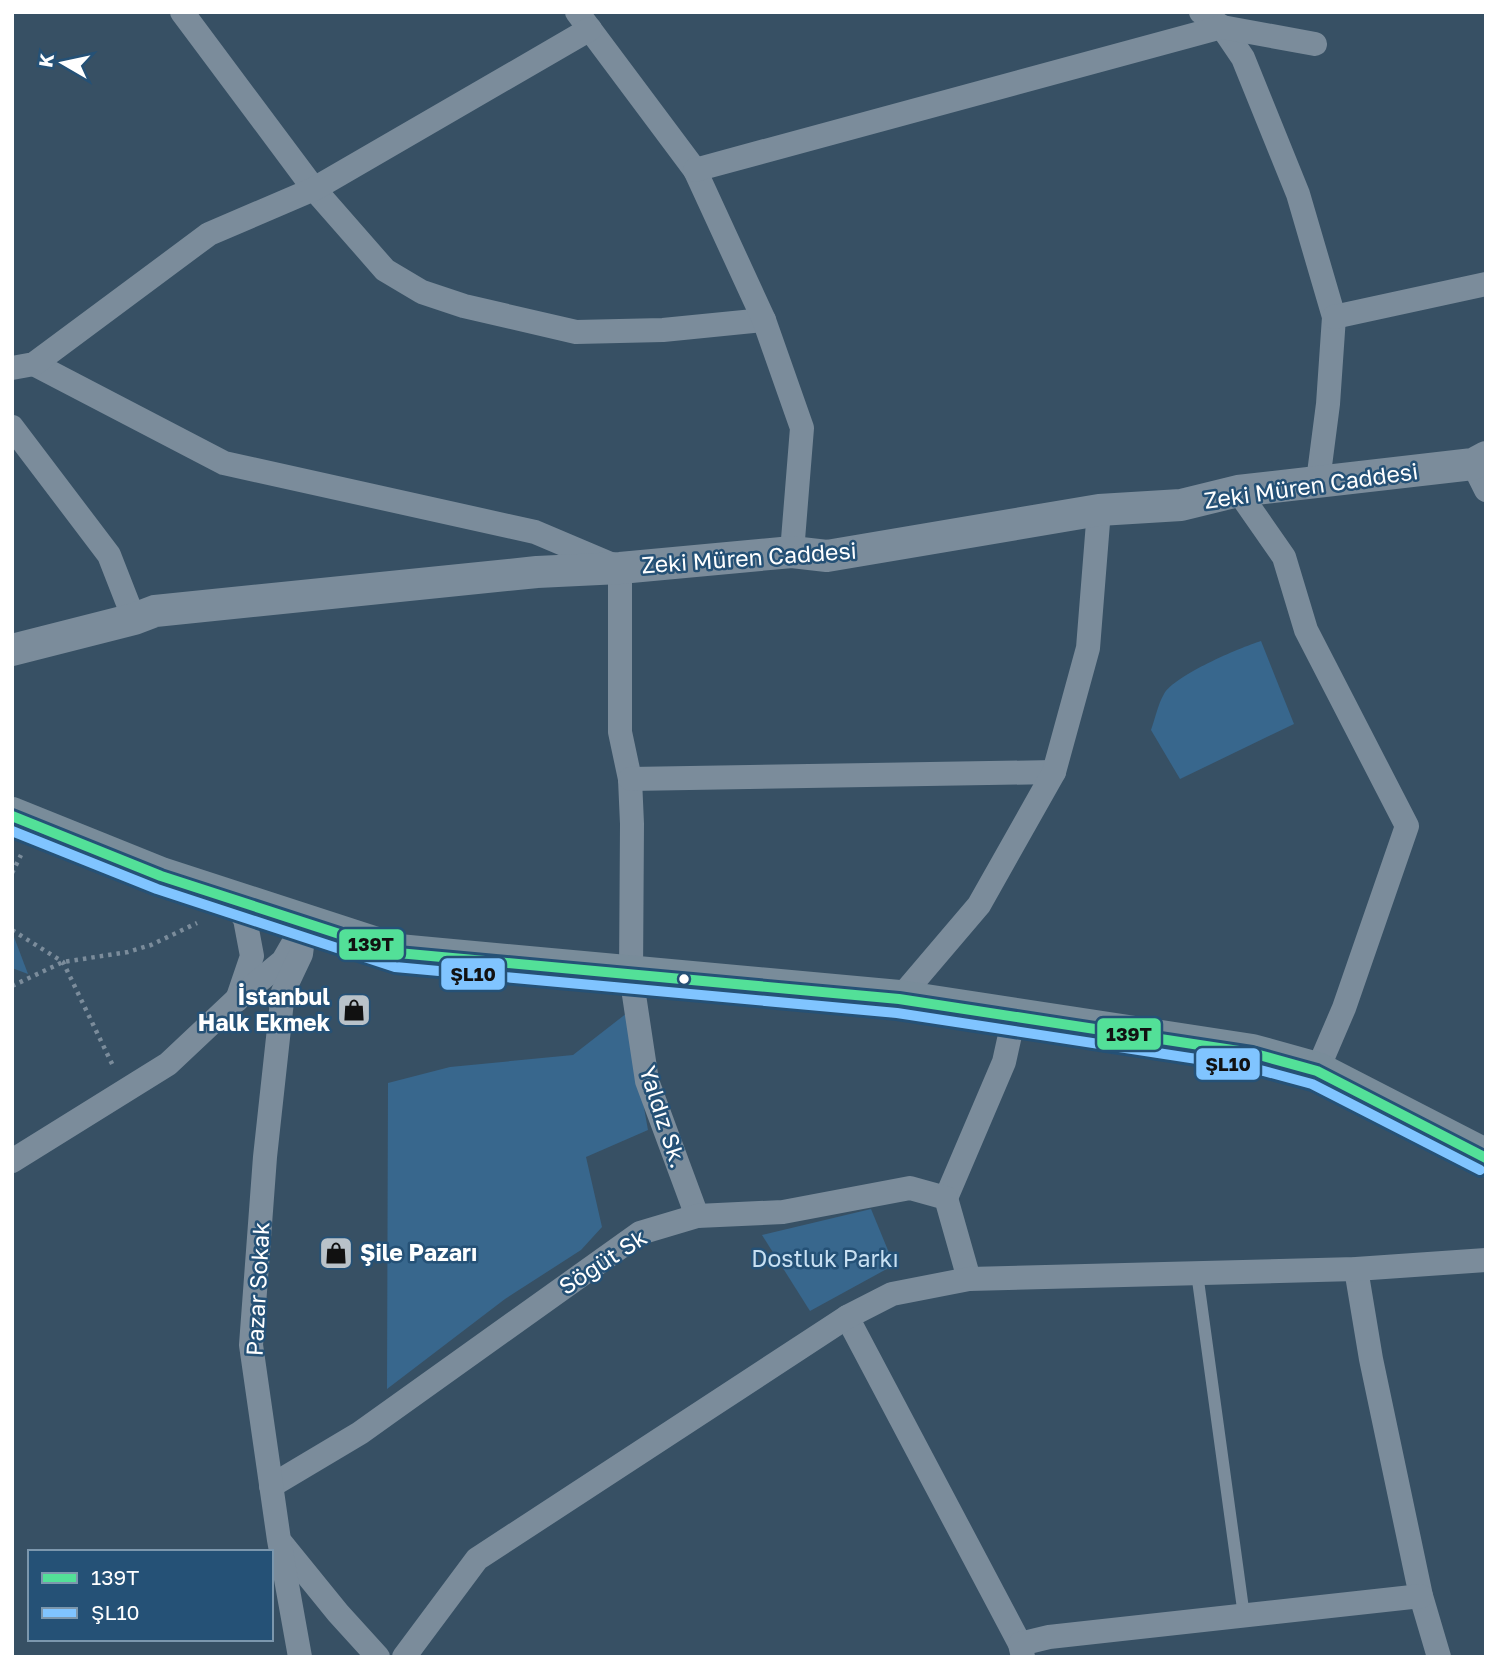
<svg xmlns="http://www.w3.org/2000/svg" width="1498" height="1669" viewBox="0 0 1498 1669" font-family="'Golos Text',sans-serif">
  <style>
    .green { fill: #38678d }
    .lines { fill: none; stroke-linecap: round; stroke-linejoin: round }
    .path { stroke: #7b8c9b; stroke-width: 4.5; stroke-dasharray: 3.5 5; stroke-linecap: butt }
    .service { stroke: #7b8c9b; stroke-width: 12 }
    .minor { stroke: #7b8c9b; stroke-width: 24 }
    .tertiary { stroke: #7b8c9b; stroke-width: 32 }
    .primary { stroke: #798c9a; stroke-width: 38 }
    .bus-1-casing { stroke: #255176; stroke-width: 16 }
    .bus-2-casing { stroke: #255176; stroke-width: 16 }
    .bus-1 { stroke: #53e098; stroke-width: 10 }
    .bus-2 { stroke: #80c4ff; stroke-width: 10 }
    .bus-dot { fill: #fff; stroke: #255176; stroke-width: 2.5 }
    .labels { text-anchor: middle; stroke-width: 5; stroke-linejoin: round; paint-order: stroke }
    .street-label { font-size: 23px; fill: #fff; stroke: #255176 }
    .poi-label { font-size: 23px; font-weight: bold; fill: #fff; stroke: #255176; text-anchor: end }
    .park-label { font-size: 23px; fill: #c8e0f2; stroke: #255176 }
    .line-badge { stroke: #255176; stroke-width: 2.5 }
    .pale-badge-label { font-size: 19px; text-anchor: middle; font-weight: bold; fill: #111 }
  </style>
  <rect width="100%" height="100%" fill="#375064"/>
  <g class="green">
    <path d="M1261 641 1294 724 1180 779 1151 730C1155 719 1158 704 1164 694 1175 675 1239 648 1261 641Z"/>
    <path d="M12 936 14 937 28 974 12 968Z"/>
    <path d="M627 1013 648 1130 586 1157 602 1227 581 1250 505 1299 387 1389 388 1083 450 1067 573 1055Z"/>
    <path d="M871 1209 894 1265 810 1311 762 1235Z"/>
  </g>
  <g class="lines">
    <g class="path">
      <path d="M12 873 21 855"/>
      <path d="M12 930 63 962 114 1068"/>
      <path d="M12 986 63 962 128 952 151 945 197 923"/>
    </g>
    <path class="service" d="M1197 1273 1244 1616"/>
    <g class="minor">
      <path d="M182 12 314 189 385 270 422 292 464 306 576 332 663 330 764 320"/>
      <path d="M577 12 695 170 764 320 802 428 792 552"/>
      <path d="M1201 12 1222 27 1243 58 1298 194 1334 317 1328 404 1318 481"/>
      <path d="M695 170 1222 27 1315 44"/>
      <path d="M1334 317 1486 284"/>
      <path d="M34 364 224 463 535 532 620 568V732L630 779 632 824 631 975 647 1081 697 1216"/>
      <path d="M12 368 34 364 209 234 314 189 590 29"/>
      <path d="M12 427 109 555 134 619"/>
      <path d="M1473 464 1486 490"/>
      <path d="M1238 491 1284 557 1306 630 1407 826 1344 1008 1317 1071"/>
      <path d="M630 779 1054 772"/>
      <path d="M231 899 245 919 252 956 237 1000"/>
      <path d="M899 999 979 905 1054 772 1088 648 1099 510"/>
      <path d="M12 1161 168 1064 236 1000 283 961 294 942"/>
      <path d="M946 1198 1004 1062 1014 1017"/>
      <path d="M1356 1269 1371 1359 1421 1596 1439 1657"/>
      <path d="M847 1317 1020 1644 1023 1657"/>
      <path d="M271 1486 360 1433 640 1233 697 1216 783 1212 910 1188 946 1198 969 1279"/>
      <path d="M282 1544 338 1613 378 1657"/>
      <path d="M1020 1644 1049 1637 1421 1596"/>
      <path d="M300 1657 279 1540 251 1345 265 1157 283 992 301 954 305 923"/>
      <path d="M404 1657 477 1559 847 1317 892 1294 969 1279 1356 1269 1486 1260"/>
    </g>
    <path class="tertiary" d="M12 650 134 619 155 611 537 572 620 568 792 552 827 556 1099 510 1181 505 1238 491 1473 464 1486 457"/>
    <path class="primary" d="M12 816 161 876 398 953 899 999 1252 1053 1317 1071 1486 1158"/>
    <g class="bus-1-casing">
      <path id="bus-1" d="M12 816 161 876 398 953 899 999 1252 1053 1317 1071 1486 1158"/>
    </g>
    <g class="bus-2-casing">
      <path id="bus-2" d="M12 831 157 889 395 967 897 1013 1249 1067 1312 1084 1480 1170"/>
    </g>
    <use href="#bus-1" class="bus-1"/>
    <use href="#bus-2" class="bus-2"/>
  </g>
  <defs>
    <g id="shop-square" transform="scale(1.75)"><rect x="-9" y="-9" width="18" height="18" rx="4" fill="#b9c2c9" stroke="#255176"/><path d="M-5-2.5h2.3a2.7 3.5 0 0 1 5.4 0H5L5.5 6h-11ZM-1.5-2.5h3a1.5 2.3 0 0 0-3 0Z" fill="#111"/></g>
  </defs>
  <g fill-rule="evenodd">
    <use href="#shop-square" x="354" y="1010"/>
    <use href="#shop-square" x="336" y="1253"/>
  </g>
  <circle class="bus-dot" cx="684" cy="979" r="6"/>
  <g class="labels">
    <g class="street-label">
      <text transform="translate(1311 486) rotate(-8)" y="8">Zeki Müren Caddesi</text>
      <text transform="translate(749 558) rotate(-4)" y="8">Zeki Müren Caddesi</text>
      <text transform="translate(663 1117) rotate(72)" y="8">Yaldız Sk.</text>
      <text transform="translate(603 1262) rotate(-33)" y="8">Söğüt Sk</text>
      <text transform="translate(258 1289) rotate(-87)" y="8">Pazar Sokak</text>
    </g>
    <g class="poi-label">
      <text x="330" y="1005">İstanbul<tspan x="330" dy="26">Halk Ekmek</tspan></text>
      <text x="360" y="1261" text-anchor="start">Şile Pazarı</text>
    </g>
    <g class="park-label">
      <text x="825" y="1267">Dostluk Parkı</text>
    </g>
  </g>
  <g class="line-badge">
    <rect x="338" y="928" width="67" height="33" rx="7" fill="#53e098"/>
    <rect x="440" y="957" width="66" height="34" rx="7" fill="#80c4ff"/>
    <rect x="1096" y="1017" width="66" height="34" rx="7" fill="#53e098"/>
    <rect x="1195" y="1047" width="66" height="34" rx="7" fill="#80c4ff"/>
  </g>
  <g class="pale-badge-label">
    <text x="371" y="951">139T</text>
    <text x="473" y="981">ŞL10</text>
    <text x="1129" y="1041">139T</text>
    <text x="1228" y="1071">ŞL10</text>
  </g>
  <rect width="1498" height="1669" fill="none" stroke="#ffffff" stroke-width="28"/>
  <rect x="28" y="1550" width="245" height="91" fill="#255176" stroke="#7c97ad" stroke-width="2"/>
  <rect x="42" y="1573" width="35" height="10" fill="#53e098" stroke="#7c97ad" stroke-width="2"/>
  <text x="91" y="1585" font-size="21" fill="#ffffff">139T</text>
  <rect x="42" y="1608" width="35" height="10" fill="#80c4ff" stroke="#7c97ad" stroke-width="2"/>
  <text x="91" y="1620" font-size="21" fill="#ffffff">ŞL10</text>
  <g transform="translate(63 63) rotate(279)" stroke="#255176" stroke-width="5" paint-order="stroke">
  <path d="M0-5L12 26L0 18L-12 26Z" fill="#ffffff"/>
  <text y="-10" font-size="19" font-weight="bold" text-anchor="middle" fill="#ffffff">K</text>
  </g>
</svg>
